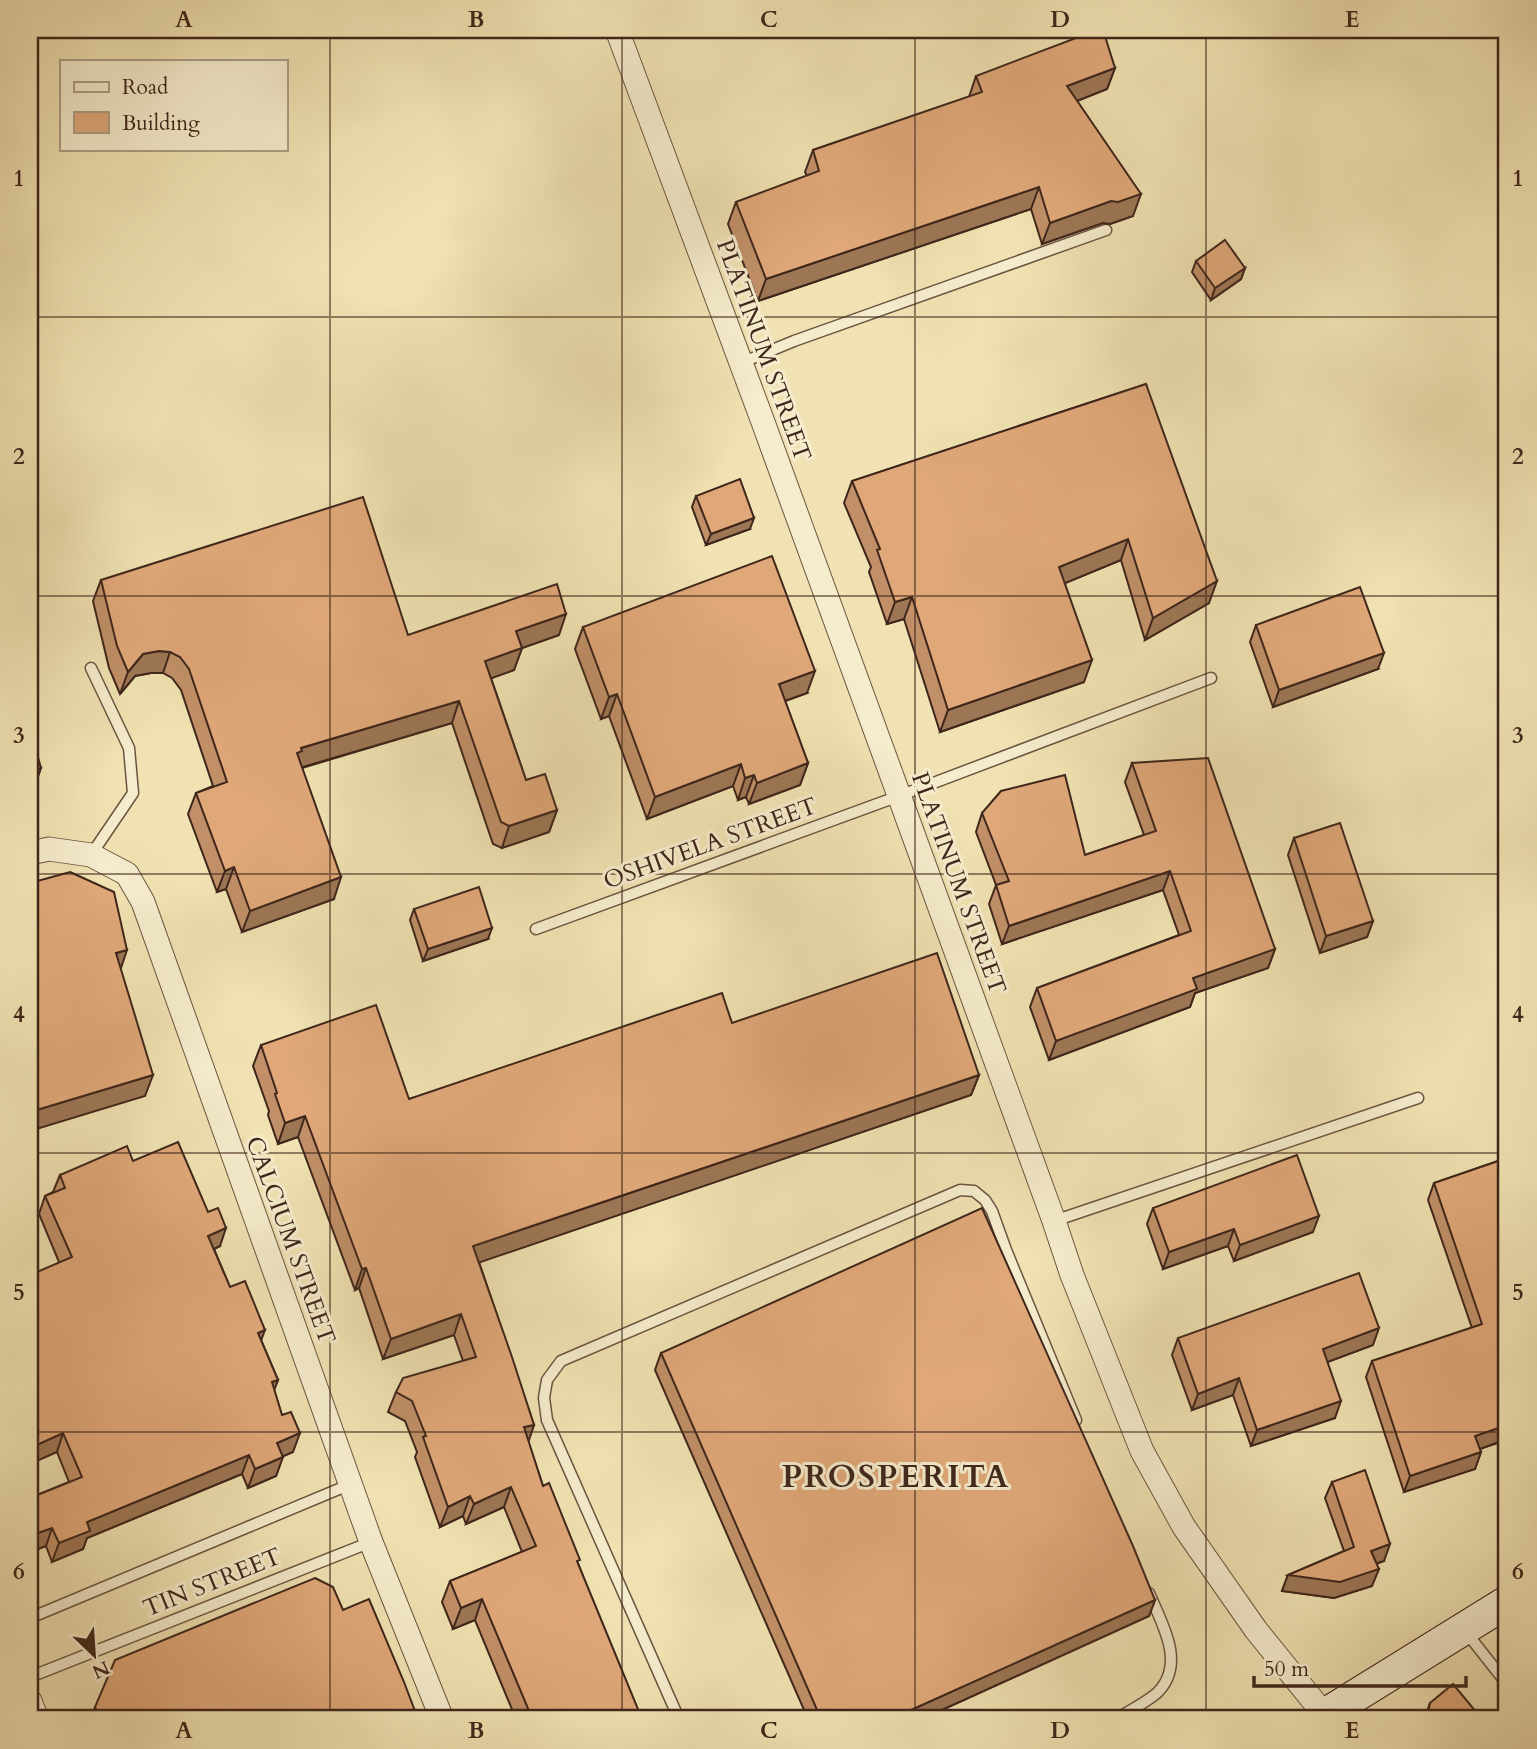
<svg xmlns="http://www.w3.org/2000/svg" width="1537" height="1749" viewBox="0 0 1537 1749" font-family="Cardo,serif">
  <style>
    .lines { fill: none; stroke-linecap: round; stroke-linejoin: round }
    .lane-casing { stroke: #6b5541; stroke-width: 13 }
    .street-casing { stroke: #6b5541; stroke-width: 25 }
    .secondary-casing { stroke: #3f261b; stroke-width: 34 }
    .lane { stroke: #f5eccd; stroke-width: 10 }
    .street { stroke: #f5eccd; stroke-width: 23 }
    .secondary { stroke: #f5eccd; stroke-width: 32 }
    .wall { fill: #c19068; stroke: #3f261b; stroke-width: 2 }
    .shaded-wall { fill: #9d7655; stroke: #3f261b; stroke-width: 2 }
    .building { fill: #e0a879; stroke: #3f261b; stroke-width: 2 }
    .grid { fill: none; stroke: #3f261b; stroke-width: 2; stroke-opacity: 0.55 }
    .labels { text-anchor: middle; stroke-width: 6; stroke-linejoin: round; paint-order: stroke }
    .street-label { font-size: 24px; fill: #3f261b; stroke: #f5eccd }
    .district-label { font-size: 32px; font-weight: bold; letter-spacing: 2px; fill: #3f261b; stroke: #f5eccd }
    .neatline { fill: none; stroke: #3f261b; stroke-width: 2.5 }
    .grid-label { font-size: 23px; text-anchor: middle; font-weight: bold; fill: #3f261b }
  </style>
  <rect width="100%" height="100%" fill="#f0e2b2"/>
  <filter id="stains"><feTurbulence type="fractalNoise" baseFrequency=".00286" numOctaves="4"/><feColorMatrix values="0 0 0 0 .2 0 0 0 0 .09 0 0 0 0 .02 0 0 0 .5 -.17"/></filter>
  <radialGradient id="worn" r=".72"><stop offset=".6" stop-color="#630" stop-opacity="0"/><stop offset="1" stop-color="#630" stop-opacity=".3"/></radialGradient>
  <g class="lines">
    <g class="lane-casing">
      <g id="lane">
        <path d="M741 363 794 341 1106 230"/>
        <path d="M91 668 129 748 133 793 91 855"/>
        <path d="M536 929 899 796 1211 678"/>
        <path d="M1054 1221 1418 1098"/>
        <path d="M30 1618 351 1484"/>
        <path d="M1466 1632 1507 1684"/>
        <path d="M30 1677 371 1542"/>
        <path d="M679 1719 547 1420 544 1398 547 1380 561 1361 960 1190 974 1191 985 1200 992 1211 1006 1250 1076 1420"/>
        <path d="M1116 1719C1126 1713 1150 1700 1158 1692 1186 1663 1162 1624 1149 1593"/>
      </g>
    </g>
    <g class="street-casing">
      <g id="street">
        <path d="M617 30 763 422 1054 1221 1072 1275 1142 1451 1184 1527 1256 1630 1328 1719"/>
        <path d="M30 853 49 849 91 855 127 874 143 902 371 1542 442 1719"/>
        <path d="M30 1701 37 1719"/>
      </g>
    </g>
    <g class="secondary-casing">
      <path id="secondary" d="M1318 1719 1507 1602"/>
    </g>
    <use href="#lane" class="lane"/>
    <use href="#street" class="street"/>
    <use href="#secondary" class="secondary"/>
  </g>
  <g class="wall">
    <path d="M1115 68 1107 89 1077 101 1133 216 1110 224 1103 223 1042 244 1031 209 758 301 728 224 736 202 807 176 805 172 813 150 969 97 976 76Z"/>
    <path d="M1196 261 1245 268 1241 279 1211 300 1192 272Z"/>
    <path d="M1146 384 1209 603 1145 640 1121 560 1065 583 1084 682 940 732 904 619 887 624 869 572 871 567 844 503 852 481Z"/>
    <path d="M696 496 750 529 706 545 692 507Z"/>
    <path d="M101 580 408 635H559L522 648 514 670 491 678 526 780 557 810 549 832 502 848 493 844 452 723 302 768 334 899 242 932 226 889 217 892 188 814 196 793 213 786 181 690 172 678 163 673H151L135 676 120 694 109 668 93 601Z"/>
    <path d="M1256 625 1378 669 1273 707 1250 642Z"/>
    <path d="M583 627 807 693 785 701 808 763 800 785 749 804 746 797 738 800 733 786 647 819 609 716 601 719 575 649Z"/>
    <path d="M1132 763 1275 949 1268 968 1195 993 1190 1007 1049 1060 1030 1007 1037 988 1179 935 1163 890 1002 944 989 904 996 885 976 832 982 813 1085 855 1144 835 1125 782Z"/>
    <path d="M1294 838 1373 921 1367 937 1320 953 1288 855Z"/>
    <path d="M414 909 488 939 423 961 410 920Z"/>
    <path d="M732 1023 979 1075 971 1095 479 1262 534 1425 528 1441 543 1486 578 1564 638 1719H516L475 1620 453 1629 442 1602 450 1581 522 1552 504 1507 466 1524 463 1516 440 1527 415 1457 417 1452 405 1421 388 1412 396 1392 463 1361 454 1335 383 1359 359 1288 355 1290 298 1137 278 1144 268 1115 269 1111 253 1066 261 1045 409 1099Z"/>
    <path d="M1507 1158V1440L1479 1449 1481 1452 1475 1469 1404 1492 1366 1377 1372 1361 1472 1328 1428 1200 1434 1183Z"/>
    <path d="M133 1161 220 1246 214 1249 230 1287 261 1340 278 1380 274 1390 293 1452 283 1456 276 1476 248 1488 242 1474 87 1538 83 1549 52 1562 46 1546 30 1552V1498L69 1482 57 1452 59 1262 39 1214 45 1196 53 1192 60 1175Z"/>
    <path d="M1153 1208 1313 1232 1234 1261 1228 1246 1163 1269 1147 1224Z"/>
    <path d="M1178 1338 1373 1345 1327 1362 1335 1418 1251 1446 1233 1395 1192 1410 1172 1355Z"/>
    <path d="M661 1353 1155 1600 1149 1616 922 1719H808L655 1370Z"/>
    <path d="M1332 1482 1384 1561 1376 1564 1372 1586 1334 1598 1282 1591 1288 1575 1344 1551 1325 1498Z"/>
    <path d="M343 1610 418 1719H91L95 1707Z"/>
    <path d="M1430 1703 1482 1719H1424Z"/>
  </g>
  <g class="shaded-wall">
    <path d="M1115 68 1107 89 1059 108 1067 86Z"/>
    <path d="M1039 187 1031 209 758 301 766 279Z"/>
    <path d="M1141 194 1133 216 1110 224 1103 223 1042 244 1050 223 1111 201Z"/>
    <path d="M1245 268 1241 279 1211 300 1215 288Z"/>
    <path d="M754 518 750 529 706 545 711 534Z"/>
    <path d="M1128 539 1121 560 1051 589 1059 567Z"/>
    <path d="M1217 581 1209 603 1145 640 1153 618Z"/>
    <path d="M912 597 904 619 887 624 895 602Z"/>
    <path d="M566 614 559 635 508 653 516 631Z"/>
    <path d="M522 648 514 670 478 683 485 661Z"/>
    <path d="M159 651 170 652 163 673H151L135 676 120 694 128 672 143 654Z"/>
    <path d="M1384 653 1378 669 1273 707 1279 690Z"/>
    <path d="M1092 660 1084 682 940 732 948 710Z"/>
    <path d="M815 671 807 693 771 706 779 684Z"/>
    <path d="M617 694 609 716 601 719 609 697Z"/>
    <path d="M459 701 452 723 296 769 297 753 301 748Z"/>
    <path d="M808 763 800 785 749 804 757 783Z"/>
    <path d="M741 764 733 786 647 819 655 797Z"/>
    <path d="M41 768 34 789 30 790V771Z"/>
    <path d="M754 775 746 797 738 800 745 778Z"/>
    <path d="M557 810 549 832 502 848 509 826Z"/>
    <path d="M234 867 226 889 217 892 225 871Z"/>
    <path d="M1170 871 1163 890 1002 944 1009 926Z"/>
    <path d="M341 877 334 899 242 932 250 911Z"/>
    <path d="M1373 921 1367 937 1320 953 1326 936Z"/>
    <path d="M492 928 488 939 423 961 428 949Z"/>
    <path d="M1275 949 1268 968 1195 993 1190 1007 1049 1060 1056 1041 1193 978Z"/>
    <path d="M127 950 120 971 116 953Z"/>
    <path d="M153 1075 145 1096 30 1131V1112Z"/>
    <path d="M979 1075 971 1095 466 1267 473 1246Z"/>
    <path d="M305 1116 298 1137 278 1144 285 1123Z"/>
    <path d="M1319 1216 1313 1232 1234 1261 1240 1245Z"/>
    <path d="M226 1228 220 1246 201 1255 208 1236Z"/>
    <path d="M1234 1229 1228 1246 1163 1269 1169 1252Z"/>
    <path d="M366 1268 359 1288 355 1290 362 1269Z"/>
    <path d="M461 1314 454 1335 383 1359 391 1339Z"/>
    <path d="M1379 1328 1373 1345 1317 1366 1323 1349Z"/>
    <path d="M265 1330 258 1349V1333Z"/>
    <path d="M1239 1378 1233 1395 1192 1410 1198 1394Z"/>
    <path d="M278 1380 271 1398 272 1382Z"/>
    <path d="M1341 1401 1335 1418 1251 1446 1257 1430Z"/>
    <path d="M534 1425 527 1446 524 1427Z"/>
    <path d="M1507 1425V1439L1469 1453 1475 1436Z"/>
    <path d="M63 1433 57 1452 30 1464V1448Z"/>
    <path d="M300 1433 293 1452 270 1462 277 1443Z"/>
    <path d="M1481 1452 1475 1469 1404 1492 1410 1476Z"/>
    <path d="M249 1455 242 1474 87 1538 83 1549 52 1562 59 1543 87 1522Z"/>
    <path d="M283 1457 276 1476 248 1488 255 1469Z"/>
    <path d="M511 1487 504 1507 466 1524 474 1504Z"/>
    <path d="M470 1496 463 1516 440 1527 448 1507Z"/>
    <path d="M52 1528 46 1546 30 1552V1549L35 1534Z"/>
    <path d="M1390 1544 1384 1561 1365 1567 1371 1551Z"/>
    <path d="M1379 1569 1372 1586 1334 1598 1282 1591 1288 1575Z"/>
    <path d="M482 1599 475 1620 453 1629 461 1608Z"/>
    <path d="M1155 1600 1149 1616 922 1719H891Z"/>
  </g>
  <g class="building">
    <path d="M1097 30H1103L1115 68 1067 86 1141 194 1118 202 1111 201 1050 223 1039 187 766 279 736 202 819 171 813 150 982 92 976 76Z"/>
    <path d="M1225 240 1245 268 1215 288 1196 261Z"/>
    <path d="M1146 384 1217 581 1153 618 1128 539 1059 567 1092 660 948 710 912 597 895 602 877 550 880 549 852 481Z"/>
    <path d="M740 479 754 518 711 534 696 496Z"/>
    <path d="M363 497 408 635 557 584 566 614 516 631 522 648 485 661 526 780 545 774 557 810 509 826 501 822 459 701 301 748 302 751 297 753 341 877 250 911 234 867 225 871 196 793 227 782 189 669 180 657 170 652 159 651 143 654 128 672 117 646 101 580Z"/>
    <path d="M772 556 815 671 779 684 808 763 757 783 754 775 745 778 741 764 655 797 617 694 609 697 583 627Z"/>
    <path d="M1360 587 1384 653 1279 690 1256 625Z"/>
    <path d="M30 729 41 768 30 771Z"/>
    <path d="M1208 758 1275 949 1193 978 1197 989 1056 1041 1037 988 1191 931 1170 871 1009 926 996 885 1009 881 982 813 1001 791 1065 775 1085 855 1156 831 1132 763Z"/>
    <path d="M1340 823 1373 921 1326 936 1294 838Z"/>
    <path d="M70 872 114 892 127 950 116 953 153 1075 30 1112V883Z"/>
    <path d="M479 887 492 928 428 949 414 909Z"/>
    <path d="M937 953 979 1075 473 1246 512 1357 534 1425 524 1427 543 1486 549 1483 580 1560 577 1561 640 1714 636 1715 638 1719H529L532 1718 482 1599 461 1608 450 1581 536 1546 511 1487 474 1504 470 1496 448 1507 423 1437 426 1436 412 1401 396 1392 403 1378 476 1357 461 1314 391 1339 366 1268 362 1269 305 1116 285 1123 275 1094 277 1093 261 1045 376 1005 409 1099 722 993 732 1023Z"/>
    <path d="M178 1142 208 1212 218 1208 226 1228 208 1236 230 1287 245 1281 265 1330 258 1333 278 1380 272 1382 282 1415 291 1412 300 1433 277 1443 283 1457 255 1469 249 1455 87 1522 90 1531 59 1543 52 1528 35 1534 30 1520V1498L82 1477 63 1433 30 1448V1275L72 1257 45 1196 65 1188 60 1175 127 1146 133 1161Z"/>
    <path d="M1297 1155 1319 1216 1240 1245 1234 1229 1169 1252 1153 1208Z"/>
    <path d="M1507 1158V1425L1475 1436 1481 1452 1410 1476 1372 1361 1482 1324 1434 1183Z"/>
    <path d="M982 1208 1133 1546 1155 1600 891 1719H821L661 1353Z"/>
    <path d="M1359 1273 1379 1328 1323 1349 1341 1401 1257 1430 1239 1378 1198 1394 1178 1338Z"/>
    <path d="M1365 1470 1390 1544 1371 1551 1379 1569 1340 1582 1288 1575 1354 1547 1332 1482Z"/>
    <path d="M315 1578 333 1587 343 1610 369 1599 404 1682 418 1719H100L95 1707 115 1660Z"/>
    <path d="M1453 1684 1482 1719H1427L1430 1703Z"/>
  </g>
  <path class="grid" d="M330 30V1719M622 30V1719M915 30V1719M1206 30V1719M30 317H1507M30 596H1507M30 874H1507M30 1153H1507M30 1432H1507"/>
  <g class="labels">
    <g class="street-label">
      <text transform="translate(764 350) rotate(70)" y="8">PLATINUM STREET</text>
      <text transform="translate(710 843) rotate(-20)" y="8">OSHIVELA STREET</text>
      <text transform="translate(959 883) rotate(70)" y="8">PLATINUM STREET</text>
      <text transform="translate(291 1240) rotate(70)" y="8">CALCIUM STREET</text>
      <text transform="translate(212 1582) rotate(-22)" y="8">TIN STREET</text>
    </g>
    <g class="district-label">
      <text x="896" y="1487">PROSPERITA</text>
    </g>
  </g>
  <rect width="1537" height="1749" fill="none" stroke="#f0e2b2" stroke-width="77"/>
  <rect x="60" y="60" width="228" height="91" fill="#f5eccd" stroke="#ac9d86" stroke-width="2"/>
  <rect x="74" y="82" width="35" height="10" fill="#f5eccd" stroke="#ac9d86" stroke-width="2"/>
  <text x="122" y="94" font-size="21" fill="#3f261b">Road</text>
  <rect x="74" y="112" width="35" height="21" fill="#e0a879" stroke="#ac9d86" stroke-width="2"/>
  <text x="122" y="130" font-size="21" fill="#3f261b">Building</text>
  <g transform="translate(94 1655) rotate(155)" stroke="#f5eccd" stroke-width="5" paint-order="stroke">
  <path d="M0-5L12 26L0 18L-12 26Z" fill="#3f261b"/>
  <text y="-10" font-size="19" font-weight="bold" text-anchor="middle" fill="#3f261b">N</text>
  </g>
  <path d="M1254 1676v10h212v-10" fill="none" stroke="#3f261b" stroke-width="3.5"/>
  <text x="1264" y="1676" font-size="21" fill="#3f261b" stroke="#f5eccd" stroke-width="5" paint-order="stroke">50 m</text>
  <rect x="38" y="38" width="1460" height="1672" class="neatline"/>
  <g class="grid-label">
    <text x="184" y="27">A</text>
    <text x="476" y="27">B</text>
    <text x="769" y="27">C</text>
    <text x="1060" y="27">D</text>
    <text x="1352" y="27">E</text>
    <text x="19" y="186">1</text>
    <text x="1518" y="186">1</text>
    <text x="19" y="464">2</text>
    <text x="1518" y="464">2</text>
    <text x="19" y="743">3</text>
    <text x="1518" y="743">3</text>
    <text x="19" y="1022">4</text>
    <text x="1518" y="1022">4</text>
    <text x="19" y="1300">5</text>
    <text x="1518" y="1300">5</text>
    <text x="19" y="1579">6</text>
    <text x="1518" y="1579">6</text>
    <text x="184" y="1738">A</text>
    <text x="476" y="1738">B</text>
    <text x="769" y="1738">C</text>
    <text x="1060" y="1738">D</text>
    <text x="1352" y="1738">E</text>
  </g>
  <rect width="100%" height="100%" filter="url(#stains)"/>
  <rect width="100%" height="100%" fill="url(#worn)"/>
</svg>
